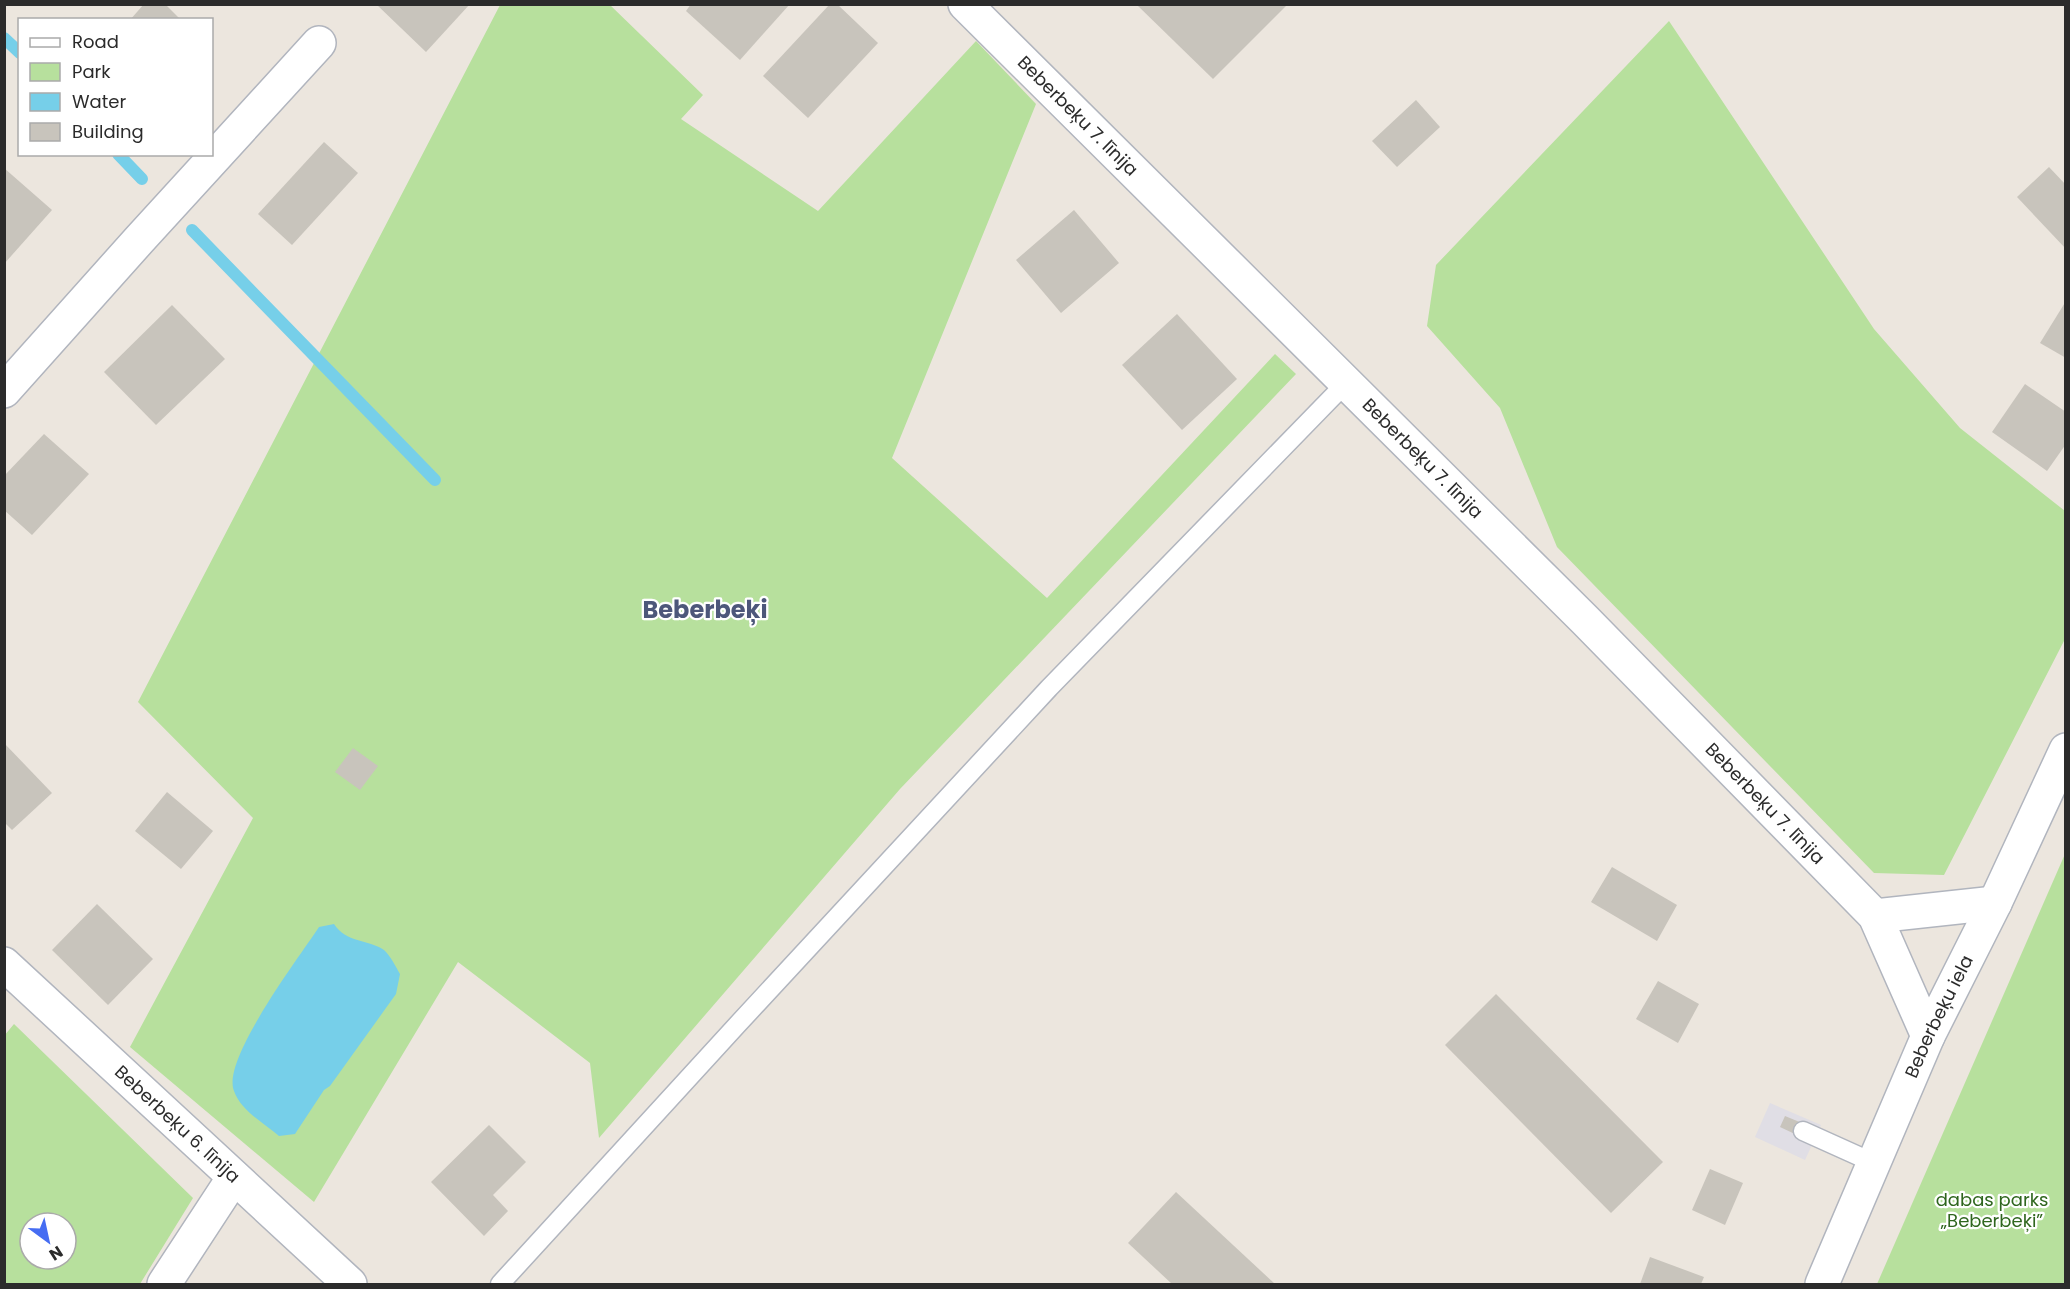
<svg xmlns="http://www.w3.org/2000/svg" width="2070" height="1289" viewBox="0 0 2070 1289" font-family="Poppins,sans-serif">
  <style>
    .industrial { fill: #e0dee5 }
    .green { fill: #b7e09d; fill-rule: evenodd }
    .water { fill: #76cfe9 }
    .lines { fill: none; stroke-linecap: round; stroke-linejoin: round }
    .stream { stroke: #76cfe9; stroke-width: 12 }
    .building { fill: #c8c4bc }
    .lane-casing { stroke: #b1b5be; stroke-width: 21 }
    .street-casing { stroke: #b1b5be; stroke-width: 36 }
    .lane { stroke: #fff; stroke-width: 18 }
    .street { stroke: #fff; stroke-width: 33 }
    .labels { text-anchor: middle; stroke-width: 4.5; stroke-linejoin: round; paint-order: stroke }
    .street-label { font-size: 18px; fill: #2b2b2b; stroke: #fff }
    .park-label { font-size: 18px; fill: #2f661e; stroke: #fff }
    .district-label { font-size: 24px; font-weight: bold; fill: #4d577a; stroke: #fff }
  </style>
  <rect width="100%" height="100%" fill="#ece6de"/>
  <path class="industrial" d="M1770 1103 1821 1125 1805 1160 1755 1137Z"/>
  <g class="green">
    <path d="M500 5H610L703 95 681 119 818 211 976 41 1036 104 892 458 1047 598 1275 354 1296 374 900 789 599 1138 590 1063 458 962 314 1202 130 1047 253 818 138 702Z"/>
    <path d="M1669 21 1874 329 1960 428 2065 511V639L1944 875 1874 873 1557 547 1500 408 1427 326 1436 265Z"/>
    <path d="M2065 854V1284H1877Z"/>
    <path d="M14 1024 193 1198 140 1284H5L4 1036ZM30 1223H66V1259H30Z"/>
  </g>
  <path class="water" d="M334 924C346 943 368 939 384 950 390 955 396 967 400 974L396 994 330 1086 324 1090 295 1134 279 1136C264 1123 241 1111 234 1091 221 1060 300 956 319 927Z"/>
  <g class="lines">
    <g class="stream">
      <path d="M4 38 20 53"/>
      <path d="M118 154 142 179"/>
      <path d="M192 230 435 480"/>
    </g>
  </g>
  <g class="building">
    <path d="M144 4H165L181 20H130Z"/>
    <path d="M376 4H470L426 52Z"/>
    <path d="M691 4H790L740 60 686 11Z"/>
    <path d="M830 4H837L878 43 808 118 763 76Z"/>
    <path d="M1137 5H1287L1213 79Z"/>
    <path d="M1416 100 1440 127 1397 167 1372 141Z"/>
    <path d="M324 142 358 173 292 245 258 214Z"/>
    <path d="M2049 167 2066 185V249L2017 197Z"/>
    <path d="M4 168 52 210 4 264Z"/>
    <path d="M1074 210 1119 263 1061 313 1016 260Z"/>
    <path d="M2066 301V358L2040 343Z"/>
    <path d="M172 305 225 359 156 425 104 372Z"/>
    <path d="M1177 314 1237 379 1182 430 1122 365Z"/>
    <path d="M2025 384 2066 412V444L2047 471 1992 432Z"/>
    <path d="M44 434 89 474 32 535 4 510V476Z"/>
    <path d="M4 743 52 793 12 830 4 822Z"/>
    <path d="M353 748 378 766 360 790 335 772Z"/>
    <path d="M167 792 213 831 181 869 135 831Z"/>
    <path d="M1612 867 1677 905 1657 941 1591 902Z"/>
    <path d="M97 904 153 959 108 1005 52 950Z"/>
    <path d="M1658 981 1699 1004 1678 1043 1636 1019Z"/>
    <path d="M1496 994 1663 1162 1611 1213 1445 1045Z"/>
    <path d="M1785 1116 1802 1123 1797 1135 1780 1127Z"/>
    <path d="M489 1125 526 1162 493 1195 508 1211 484 1236 431 1182Z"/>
    <path d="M1710 1169 1743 1183 1725 1225 1692 1210Z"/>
    <path d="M1176 1192 1275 1284H1172L1128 1243Z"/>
    <path d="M1650 1257 1704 1277 1701 1284H1640Z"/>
  </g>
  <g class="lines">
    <g class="lane-casing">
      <g id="lane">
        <path d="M1803 1131 1874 1163"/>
        <path d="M500 1284 737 1025 1049 688 1346 383"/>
      </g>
    </g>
    <g class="street-casing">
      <g id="street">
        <path id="s1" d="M965 4 1585 620 1875 916 1928 1036"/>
        <path d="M4 391 139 240 319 43"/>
        <path d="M1875 916 1995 903"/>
        <path id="s2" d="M4 964 350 1284"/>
        <path d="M164 1284 234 1177"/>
        <path id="s3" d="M1822 1284 1928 1036 1995 903 2066 750"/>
      </g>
    </g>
    <use href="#lane" class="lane"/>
    <use href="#street" class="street"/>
  </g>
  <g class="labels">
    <g class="street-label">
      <text dy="6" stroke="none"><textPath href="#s1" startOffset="159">Beberbeķu 7. līnija</textPath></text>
      <text dy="6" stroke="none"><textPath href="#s1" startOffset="645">Beberbeķu 7. līnija</textPath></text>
      <text dy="6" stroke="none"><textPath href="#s1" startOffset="1131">Beberbeķu 7. līnija</textPath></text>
      <text dy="6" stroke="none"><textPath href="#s3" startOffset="292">Beberbeķu iela</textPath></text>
      <text dy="6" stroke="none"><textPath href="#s2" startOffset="236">Beberbeķu 6. līnija</textPath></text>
    </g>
    <g class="park-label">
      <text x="1992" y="1206">dabas parks<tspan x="1992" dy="21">„Beberbeķi”</tspan></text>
    </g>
    <g class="district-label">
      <text x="705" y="618">Beberbeķi</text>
    </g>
  </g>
  <rect width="2070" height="1289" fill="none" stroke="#2b2b2b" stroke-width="12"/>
  <rect x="18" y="18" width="195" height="138" fill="#ffffff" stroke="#aaaaaa" stroke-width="1.5"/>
  <rect x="30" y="38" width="30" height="9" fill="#ffffff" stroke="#aaaaaa" stroke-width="1.5"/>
  <text x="72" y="48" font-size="18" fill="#2b2b2b">Road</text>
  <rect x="30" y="63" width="30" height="18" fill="#b7e09d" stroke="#aaaaaa" stroke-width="1.5"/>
  <text x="72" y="78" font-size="18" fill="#2b2b2b">Park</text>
  <rect x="30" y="93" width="30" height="18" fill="#76cfe9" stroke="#aaaaaa" stroke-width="1.5"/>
  <text x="72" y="108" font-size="18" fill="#2b2b2b">Water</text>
  <rect x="30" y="123" width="30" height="18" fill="#c8c4bc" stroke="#aaaaaa" stroke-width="1.5"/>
  <text x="72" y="138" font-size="18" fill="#2b2b2b">Building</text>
  <g transform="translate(48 1241) rotate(147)"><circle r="28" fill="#ffffff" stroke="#aaaaaa" stroke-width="1.5"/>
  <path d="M0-4.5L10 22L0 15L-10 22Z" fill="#466df2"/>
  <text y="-9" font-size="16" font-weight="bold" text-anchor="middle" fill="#2b2b2b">N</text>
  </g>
</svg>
